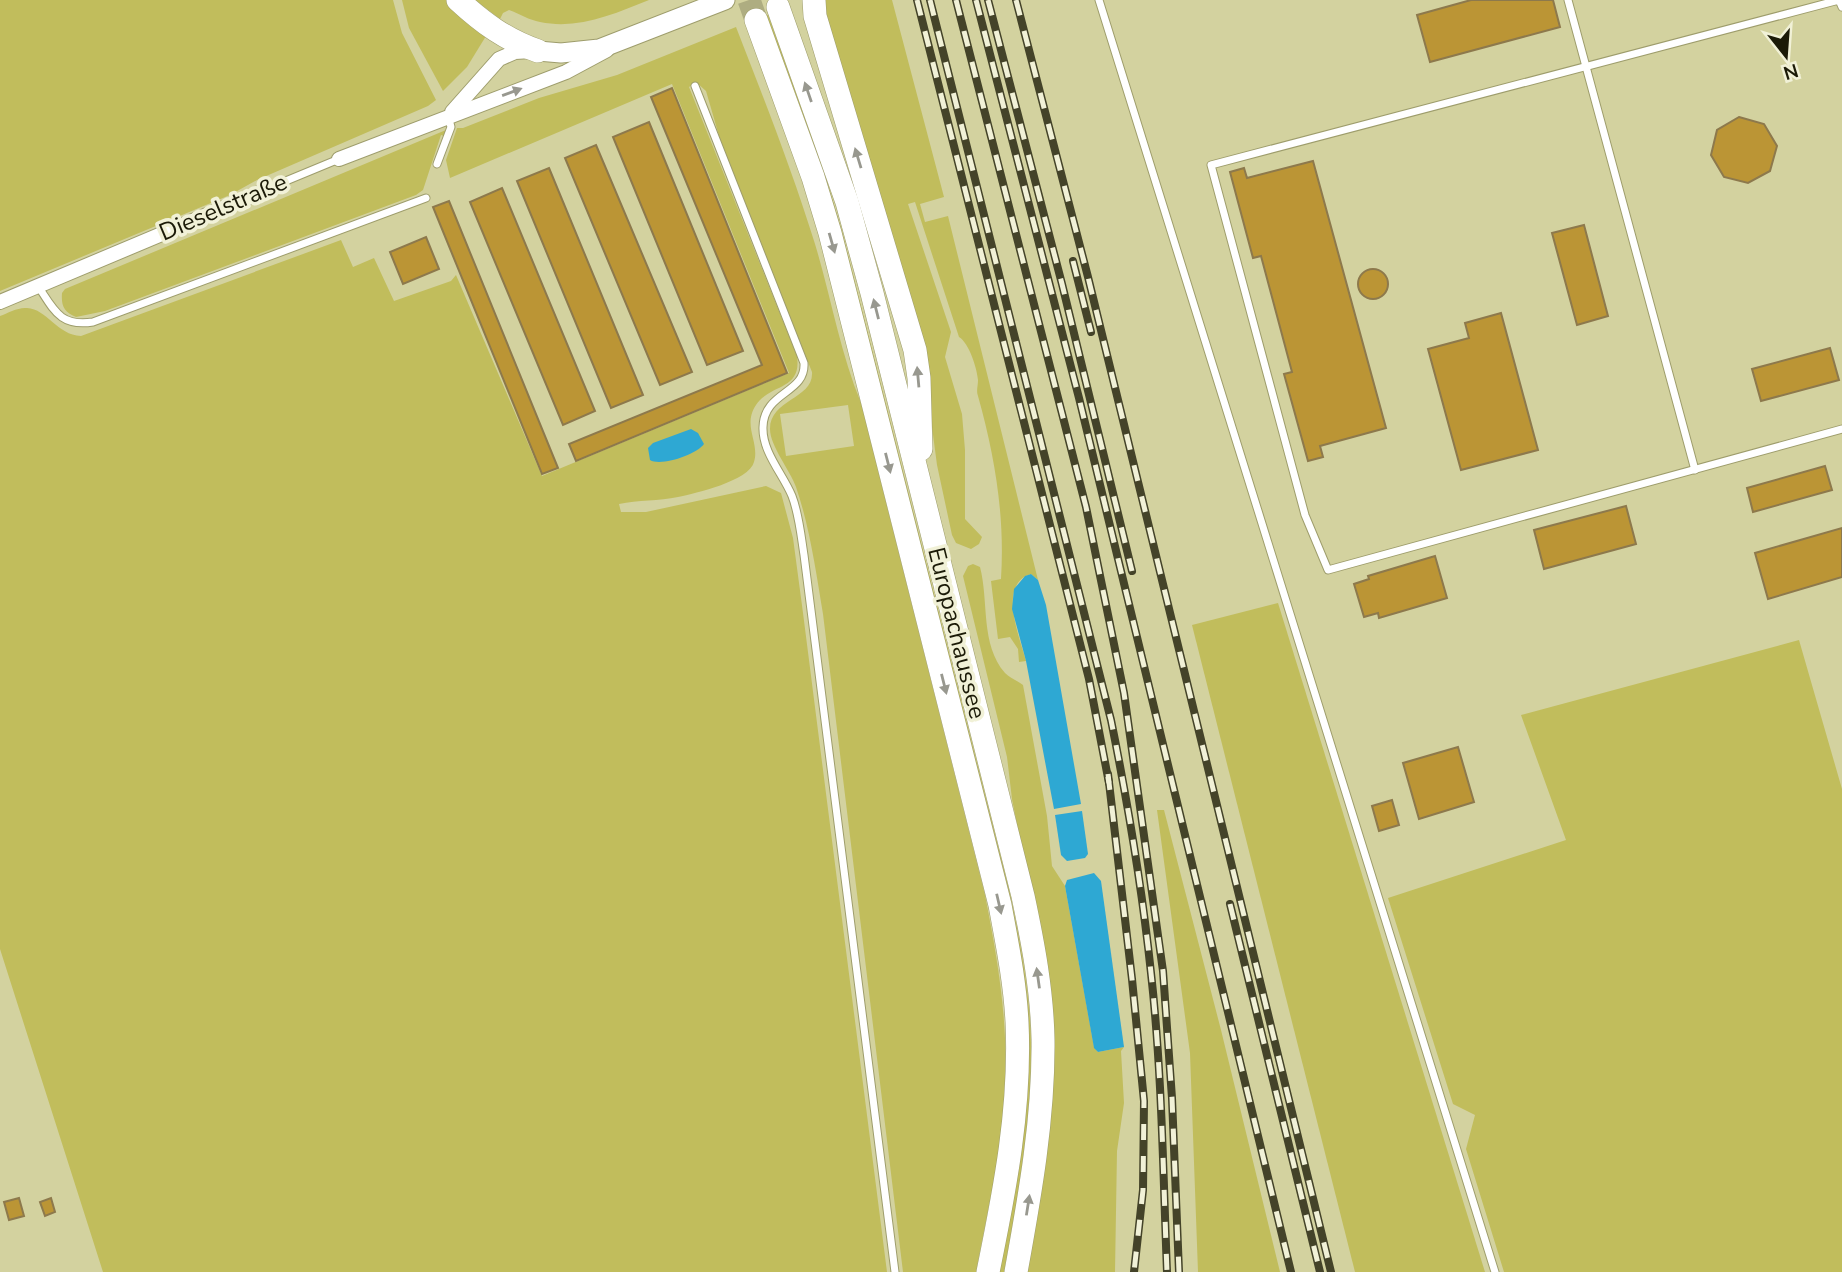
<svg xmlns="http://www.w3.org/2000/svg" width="1842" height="1272" viewBox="0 0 1842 1272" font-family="'Nunito Sans',sans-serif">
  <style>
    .green { fill: #c1bd5c; fill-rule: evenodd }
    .water { fill: #2ea8d3 }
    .building { fill: #bb9535; stroke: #8d794c; stroke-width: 2 }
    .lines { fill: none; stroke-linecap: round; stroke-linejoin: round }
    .primary-tunnel { stroke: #aead81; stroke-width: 23; stroke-dasharray: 23 11; stroke-linecap: butt }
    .lane-casing { stroke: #9e9d6c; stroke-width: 9 }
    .street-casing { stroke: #9e9d6c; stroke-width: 16 }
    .secondary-casing { stroke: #9e9d6c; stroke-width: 21 }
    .primary-casing { stroke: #9e9d6c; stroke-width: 24 }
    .lane { stroke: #fff; stroke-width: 7 }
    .street { stroke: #fff; stroke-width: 14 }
    .secondary { stroke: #fff; stroke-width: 19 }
    .primary { stroke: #fff; stroke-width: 23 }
    .rail-casing { stroke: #444329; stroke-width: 8 }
    .rail { stroke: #f1f1d7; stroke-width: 5; stroke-dasharray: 16; stroke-linecap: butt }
    .oneway { fill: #98988f }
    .labels { text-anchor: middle; stroke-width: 7; stroke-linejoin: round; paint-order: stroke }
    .street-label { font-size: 24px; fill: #1b1a07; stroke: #f1f1d7 }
  </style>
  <rect width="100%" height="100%" fill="#d3d29f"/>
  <g class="green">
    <path d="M0 0H393L402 33 436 100 428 106 257 180 230 195 0 291Z"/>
    <path d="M402 0H447L486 36 467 67 443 91 409 28Z"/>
    <path d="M475 0H649C614 14 578 30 540 22 529 20 520 14 509 10L503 13 500 19Z"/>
    <path d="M822 0H892L944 197 920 204 925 222 948 216 1038 580 1031 574C997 584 1020 638 1026 661L1019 662 1018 649 1010 637 998 639 991 581 1001 579C1005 516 995 457 978 396 976 391 978 386 978 380 977 368 969 343 959 337L915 202 908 204 951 332 945 357 962 414 965 450V519L982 537 979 544 971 549 956 543 952 535 937 465 927 389Z"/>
    <path d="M768 15 820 158 842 231 1009 889C1020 940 1030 991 1031 1043 1032 1121 1018 1196 1004 1272H997L1022 1006 762 17Z"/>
    <path d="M736 27C764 99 792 170 815 244 831 297 840 352 861 403L985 895C997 956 1008 1019 1005 1081 1003 1146 988 1209 976 1272H903L823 614C816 572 810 528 796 487 790 470 770 446 770 429 770 399 814 399 812 372L724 153 706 91 696 82 689 87 797 356C802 391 771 383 756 405 742 426 760 442 754 462 749 481 696 493 678 497 659 501 638 500 619 504L621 512H646L766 486 781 493 793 538 803 613 887 1272H103L0 949V316C8 313 18 307 27 308 47 309 57 335 81 336L341 240 353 267 374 258 394 301 451 281 456 275 542 476 789 373 672 84 450 178 446 160 457 128H463L539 98 617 75ZM848 405 854 446 786 456 780 414Z"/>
    <path d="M446 130 444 136 441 135 423 190 416 195 105 311 76 317C64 312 61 306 62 293L65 289Z"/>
    <path d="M973 564 980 567C989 601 980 644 1005 673 1010 678 1018 681 1023 685L1047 816 1052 866 1065 886 1094 1047 1098 1052 1124 1047 1121 1051 1124 1103 1117 1151 1115 1272H1027L1039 935 1012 799 1007 757 963 576 968 566Z"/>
    <path d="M1278 603 1485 1272H1355L1192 625Z"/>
    <path d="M1799 640 1842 789V1272H1504L1466 1149 1475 1115 1453 1104 1388 898 1566 840 1521 715Z"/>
    <path d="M1157 810H1164L1221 1030 1280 1272H1198L1190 1053Z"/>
  </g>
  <g class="water">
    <path d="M691 429 698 433 704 444C697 454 661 467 650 460L648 448 653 443Z"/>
    <path d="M1031 574 1038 580 1046 605 1081 804 1054 809 1026 661 1012 609 1014 589 1025 576Z"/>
    <path d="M1082 811 1088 854 1085 858 1067 861 1061 855 1055 815Z"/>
    <path d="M1094 873 1101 881 1124 1047 1098 1052 1094 1048 1065 886 1067 880Z"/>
  </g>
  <g class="building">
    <path d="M1471 0H1553L1560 27 1430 62 1417 15Z"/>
    <path d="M672 88 787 373 576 461 569 444 762 365 651 97Z"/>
    <path d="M1739 117 1764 124 1777 146 1770 171 1748 183 1724 177 1711 155 1717 130Z"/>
    <path d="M649 122 743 351 707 365 613 137Z"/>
    <path d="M596 145 692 372 660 385 565 158Z"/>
    <path d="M1313 161 1386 428 1320 446 1323 457 1308 461 1284 374 1292 372 1261 256 1253 258 1230 172 1244 168 1247 178Z"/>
    <path d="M549 168 643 395 611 408 517 181Z"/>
    <path d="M502 188 595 411 563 425 470 202Z"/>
    <path d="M449 201 558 468 542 474 433 207Z"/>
    <path d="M1584 225 1608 316 1577 325 1552 233Z"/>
    <path d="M426 237 439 269 403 284 390 252Z"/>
    <circle cx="1373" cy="284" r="15"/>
    <path d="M1501 313 1538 450 1461 470 1428 349 1469 338 1465 323Z"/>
    <path d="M1830 348 1839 380 1761 401 1752 369Z"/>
    <path d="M1825 466 1832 490 1753 512 1747 488Z"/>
    <path d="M1626 506 1636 544 1544 569 1534 530Z"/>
    <path d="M1842 528V577L1768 599 1755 553Z"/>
    <path d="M1435 556 1447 598 1379 618 1378 613 1364 617 1354 584 1369 579 1368 576Z"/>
    <path d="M1458 747 1474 802 1419 819 1403 763Z"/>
    <path d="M1392 800 1399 825 1379 831 1372 806Z"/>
    <path d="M19 1198 24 1216 9 1220 4 1202Z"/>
    <path d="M51 1198 55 1212 45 1216 40 1202Z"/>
  </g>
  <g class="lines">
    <path class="primary-tunnel" d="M749 0 756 20"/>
    <g class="lane-casing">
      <g id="lane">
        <path d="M1099 0 1495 1272"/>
        <path d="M1568 0 1695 470"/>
        <path d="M1842 7 1839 0 1211 165 1305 515 1328 570 1842 429"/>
        <path d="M695 86 804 363C806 394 764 391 763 427 762 452 783 474 792 496 799 514 801 536 804 555L895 1272"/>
        <path d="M437 164 451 127 448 116"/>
        <path d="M264 190 339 159"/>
        <path d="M38 286C54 310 60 327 93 322L426 198"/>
      </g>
    </g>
    <g class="street-casing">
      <g id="street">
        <path d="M452 112 499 59 515 52 532 51"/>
        <path d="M339 159 566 72 607 50"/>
        <path d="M0 302 264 191"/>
      </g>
    </g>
    <g class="secondary-casing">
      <path id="secondary" d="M538 51 561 53 599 49 725 0"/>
    </g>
    <g class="primary-casing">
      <g id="primary">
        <path d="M458 0C483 23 506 40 538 51"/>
        <path d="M814 0 815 16 915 350 919 378 921 449"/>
        <path d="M778 7 847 202 872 293 1023 896C1033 943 1042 990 1043 1039 1044 1117 1030 1195 1016 1272"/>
        <path d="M756 20 813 177 830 233 1000 905C1007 943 1015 982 1017 1022 1021 1107 1005 1189 988 1272"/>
      </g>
    </g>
    <use href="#lane" class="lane"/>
    <use href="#street" class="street"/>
    <use href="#secondary" class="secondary"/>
    <use href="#primary" class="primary"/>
    <g class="rail-casing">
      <g id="rail">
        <path d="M917 0 1089 679 1109 783"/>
        <path d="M930 0 1111 720C1128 804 1142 888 1151 973 1162 1072 1163 1172 1167 1272"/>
        <path d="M956 0 1086 507 1124 693 1163 971 1172 1098 1179 1272"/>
        <path d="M976 0 1079 398 1291 1272"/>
        <path d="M988 0 1062 284 1132 571"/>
        <path d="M1016 0 1088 277 1331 1272"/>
        <path d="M1073 261 1091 332"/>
        <path d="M1108 774 1132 979 1144 1101 1143 1190 1134 1272"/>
        <path d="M1230 904 1320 1272"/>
      </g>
    </g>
    <use href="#rail" class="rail"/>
  </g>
  <defs><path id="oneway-solid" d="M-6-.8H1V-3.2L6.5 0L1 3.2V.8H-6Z" transform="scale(1.75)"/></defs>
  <g class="oneway">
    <use href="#oneway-solid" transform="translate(512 92) rotate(-20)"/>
    <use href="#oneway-solid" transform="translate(808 92) rotate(-109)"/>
    <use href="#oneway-solid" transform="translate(858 158) rotate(-107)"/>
    <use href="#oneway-solid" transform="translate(832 243) rotate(74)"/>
    <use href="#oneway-solid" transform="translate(876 309) rotate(-104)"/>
    <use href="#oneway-solid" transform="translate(918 377) rotate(-95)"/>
    <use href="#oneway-solid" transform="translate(888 463) rotate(76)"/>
    <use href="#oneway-solid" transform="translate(944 684) rotate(76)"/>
    <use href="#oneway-solid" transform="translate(999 904) rotate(77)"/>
    <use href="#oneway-solid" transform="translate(1038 978) rotate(-98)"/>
    <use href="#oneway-solid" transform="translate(1028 1205) rotate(-81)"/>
  </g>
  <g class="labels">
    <g class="street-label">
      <text transform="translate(223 207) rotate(-23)" y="8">Dieselstraße</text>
      <text transform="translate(957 633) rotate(76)" y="8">Europachaussee</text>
    </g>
  </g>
  <g transform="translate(1786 56) rotate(163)" stroke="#f1f1d7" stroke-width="5" paint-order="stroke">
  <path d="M0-5L12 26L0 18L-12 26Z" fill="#1b1a07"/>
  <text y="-10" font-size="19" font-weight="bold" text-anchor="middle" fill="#1b1a07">N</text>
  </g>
</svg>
